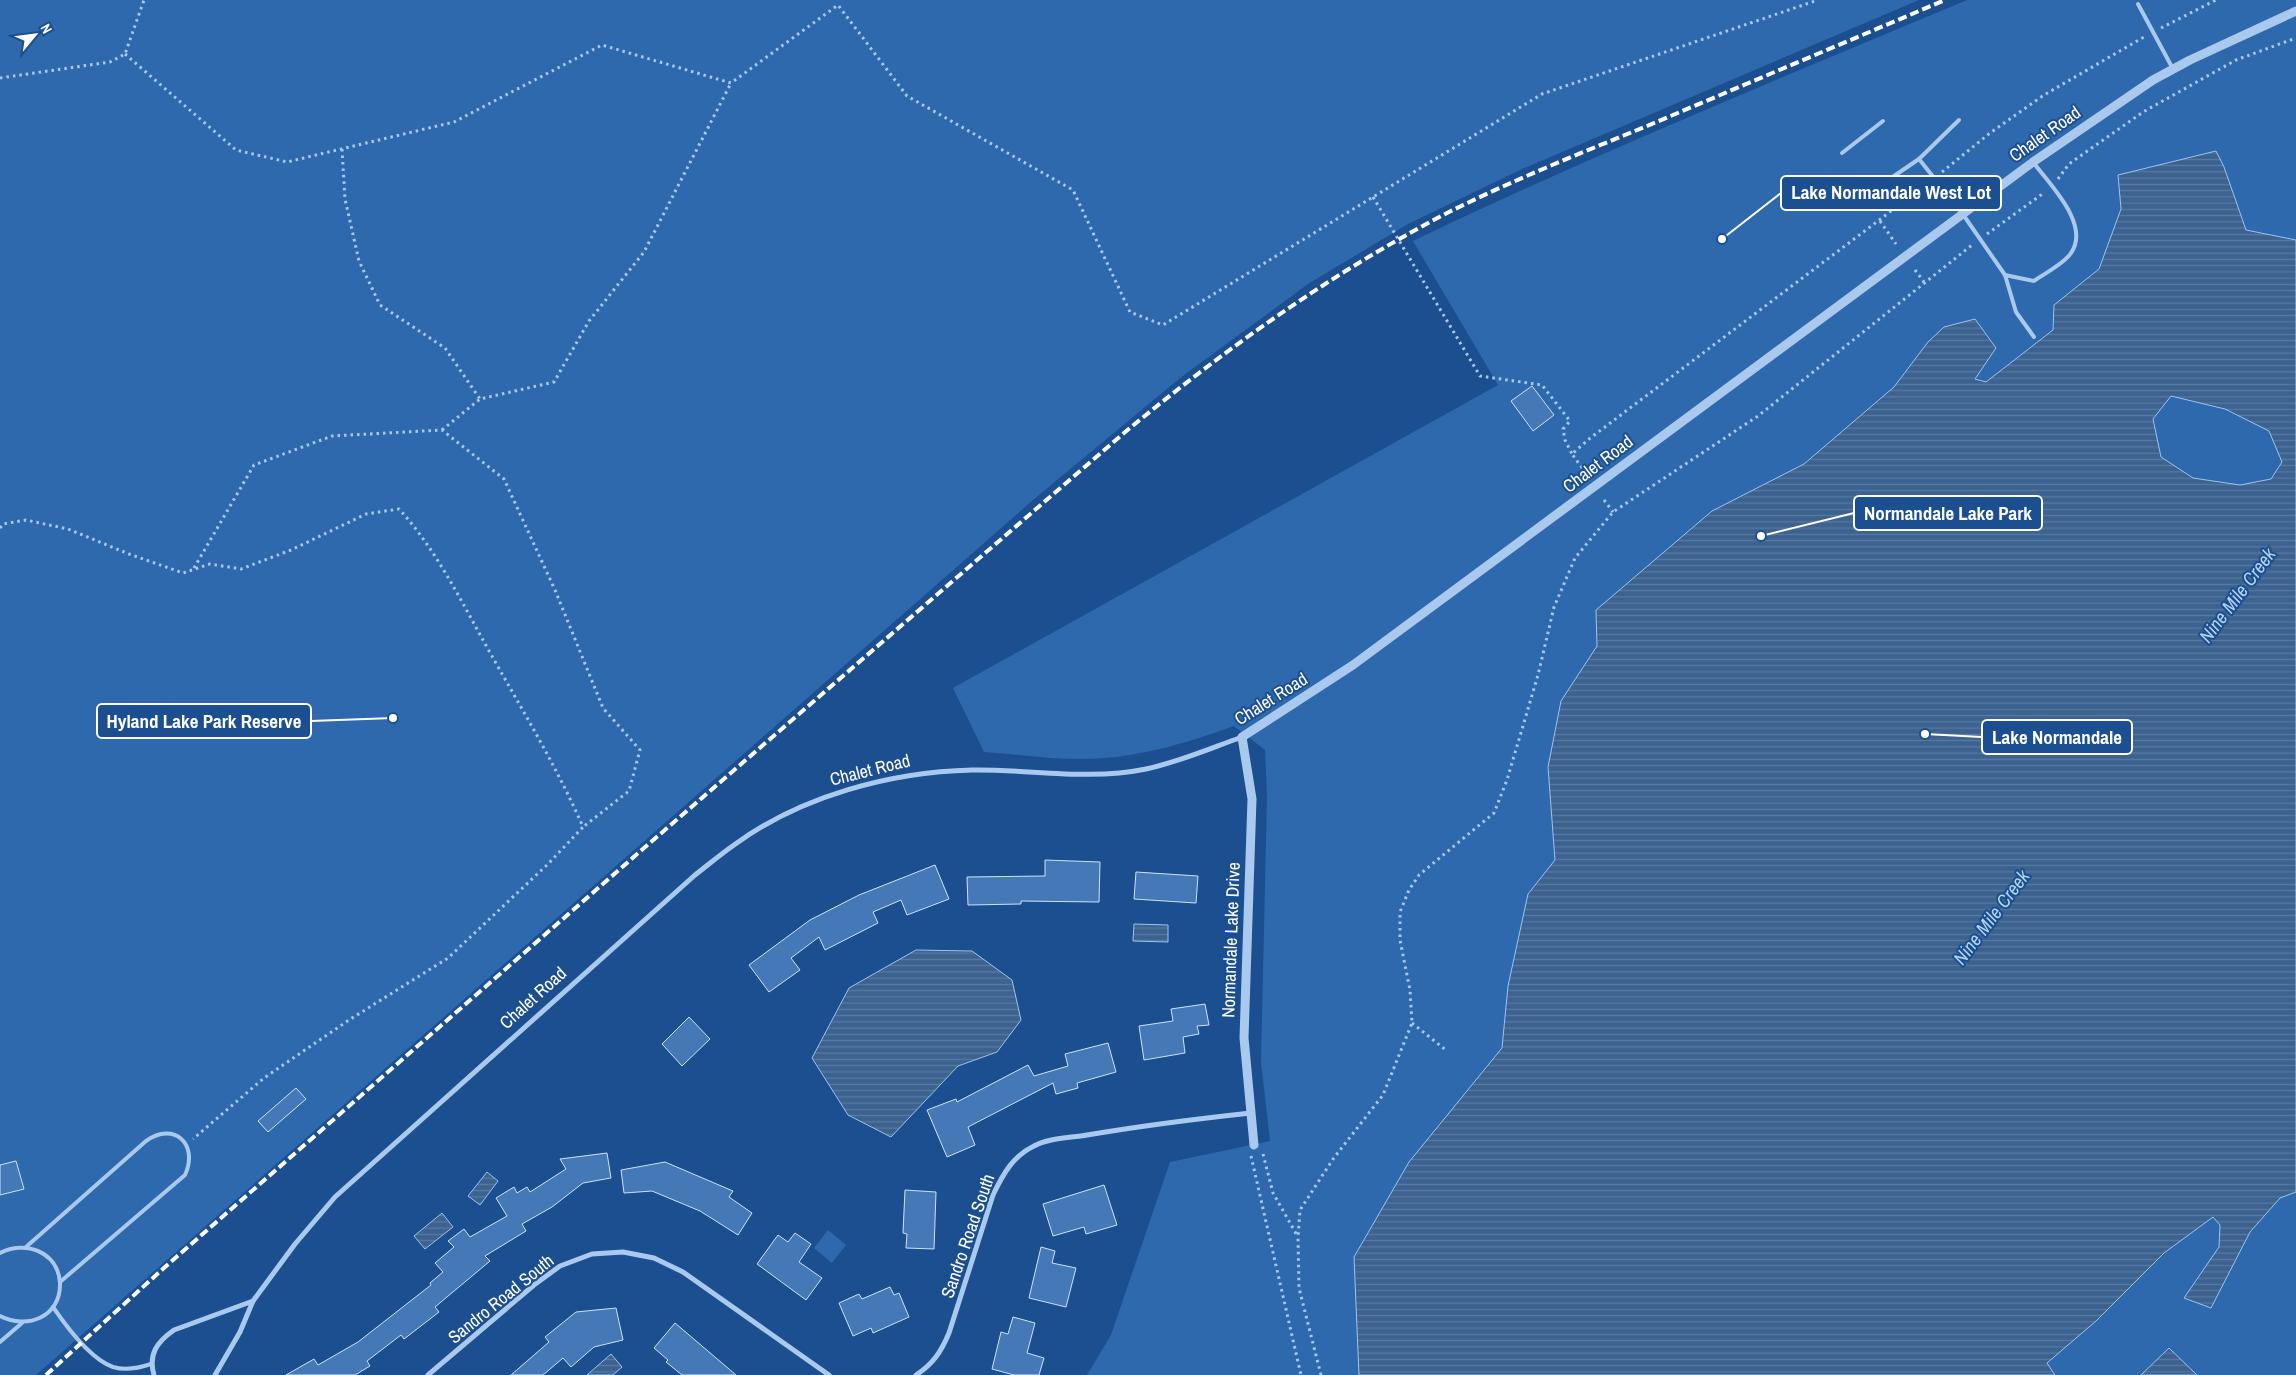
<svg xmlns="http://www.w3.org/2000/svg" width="2296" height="1375" viewBox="0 0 2296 1375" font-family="'Archivo Narrow',sans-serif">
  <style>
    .green { fill: #2e69ad }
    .water { fill: url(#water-rules); stroke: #9cc4f0; fill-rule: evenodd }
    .building { fill: #4478b7; stroke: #cfe3fa }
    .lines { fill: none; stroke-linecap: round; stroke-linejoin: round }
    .path { stroke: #a9c9ee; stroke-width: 3; stroke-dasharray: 2.5 4; stroke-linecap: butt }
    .service { stroke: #a9c9ee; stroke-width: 4 }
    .minor { stroke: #a9c9ee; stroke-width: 5 }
    .tertiary { stroke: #a9c9ee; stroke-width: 9 }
    .rail { stroke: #fff; stroke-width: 4; stroke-dasharray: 9 4; stroke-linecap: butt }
    .labels { text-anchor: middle; stroke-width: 4; stroke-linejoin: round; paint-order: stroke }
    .street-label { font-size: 18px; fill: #fff; stroke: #1b4f8f }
    .water-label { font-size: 19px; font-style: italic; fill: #b5d3f5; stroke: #1b4f8f }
    .leader { fill: none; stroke: #fff; stroke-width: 2 }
    .callout-dot { fill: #fff; stroke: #1b4f8f; stroke-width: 2 }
    .callout { fill: #1b4f8f; stroke: #fff; stroke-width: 2 }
    .callout-label { font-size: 19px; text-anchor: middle; font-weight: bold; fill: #fff }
  </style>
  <defs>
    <pattern id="water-rules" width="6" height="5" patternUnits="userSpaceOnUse" patternTransform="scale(1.25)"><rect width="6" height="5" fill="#3c6290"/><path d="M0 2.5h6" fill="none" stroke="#597aa1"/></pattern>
  </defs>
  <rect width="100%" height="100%" fill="#1b4f8f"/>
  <g class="green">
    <path d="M0 0H1919L1520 170 1408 224 1308 284 1180 378 1033 500 36 1375H0Z"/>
    <path d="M1967 0H2296V1375H1087L1111 1335 1170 1162 1270 1141 1261 1062 1267 796 1265 750 1234 726C1184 744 1134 759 1080 759 1049 759 1016 754 984 752L953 688 1498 385 1413 241C1594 154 1781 78 1967 0Z"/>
    <path d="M828 1230 846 1245 832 1263 814 1248Z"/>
  </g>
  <g class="water">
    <path d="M2216 151 2224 167 2246 230 2296 240V1192L2280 1198 2250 1232 2211 1308 2184 1298 2219 1247 2220 1225 2213 1217 2164 1253 2096 1321 2047 1363 2055 1375H1359L1354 1257 1409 1162 1502 1048 1508 986 1528 894 1555 860 1548 767 1561 701 1597 646 1596 610 1712 511 1804 464 1894 387 1928 342 1944 327 1975 319 1996 348 1975 379 1986 382 2053 330 2054 305 2099 269 2121 209 2118 175ZM2171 396 2225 409 2269 431 2282 462 2271 479 2240 485 2193 478 2161 457 2153 419Z"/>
    <path d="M1134 924 1168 925V942L1133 941Z"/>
    <path d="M916 950 972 951 1012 980 1021 1020 997 1052 958 1066 891 1137 848 1115 812 1058 849 988Z"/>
    <path d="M487 1172 498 1181 480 1205 468 1196Z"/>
    <path d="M442 1213 453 1227 425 1249 414 1236Z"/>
    <path d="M2169 1348 2197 1375H2141Z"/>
    <path d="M611 1354 622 1367 613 1375H587Z"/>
  </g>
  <g class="building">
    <path d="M1532 386 1554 415 1533 431 1511 401Z"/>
    <path d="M1045 860 1100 862 1099 902 1021 901V904L968 905 967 877 1045 876Z"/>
    <path d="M935 865 949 899 907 915 901 900 873 912 878 923 825 950 819 937 791 958 800 970 769 992 749 965 810 920 859 895Z"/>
    <path d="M1136 872 1198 876 1196 903 1134 899Z"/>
    <path d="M1205 1004 1209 1025 1197 1026 1199 1034 1183 1037 1185 1053 1144 1060 1139 1026 1173 1021 1171 1009Z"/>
    <path d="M689 1017 710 1039 682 1066 662 1044Z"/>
    <path d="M1108 1043 1116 1072 1077 1083 1078 1088 1056 1094 1053 1083 968 1127 975 1145 947 1157 927 1110 956 1099 957 1102 1028 1065 1034 1076 1068 1066 1065 1054Z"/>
    <path d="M296 1088 306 1099 268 1132 258 1121Z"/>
    <path d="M607 1153 611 1178 583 1183 552 1207 522 1224 526 1231 485 1256 490 1261 435 1307 439 1312 404 1339 401 1335 367 1361 370 1366 355 1375H286L314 1359 318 1365 358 1342 431 1285 430 1283 443 1272 435 1263 454 1247 448 1241 464 1229 470 1237 507 1216 496 1198 514 1187 517 1193 527 1187 530 1192 566 1169 560 1159Z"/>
    <path d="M16 1161 24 1189 0 1195V1165Z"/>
    <path d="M665 1162 733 1191 729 1197 752 1213 738 1235 700 1211 652 1191 624 1193 621 1170Z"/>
    <path d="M1104 1185 1117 1225 1086 1234 1084 1227 1053 1236 1043 1204Z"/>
    <path d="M905 1190 936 1192 934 1249 906 1248 907 1234 903 1233Z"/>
    <path d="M795 1233 811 1244 799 1262 822 1278 806 1300 757 1264 778 1235 788 1242Z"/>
    <path d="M1041 1247 1055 1251 1052 1263 1076 1268 1066 1307 1029 1298Z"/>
    <path d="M890 1287 894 1295 899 1293 909 1317 873 1333 871 1328 853 1336 839 1303 859 1294 862 1299Z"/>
    <path d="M616 1308 623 1340 594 1347 571 1367 563 1358 543 1375H511L549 1342 545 1337 576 1312Z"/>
    <path d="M1013 1317 1035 1323 1027 1353 1044 1358 1039 1375H1014L992 1369 1001 1332 1008 1334Z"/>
    <path d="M675 1323 736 1375H682L666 1362 668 1360 654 1348Z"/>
  </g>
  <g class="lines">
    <g class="path">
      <path d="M2161 28 2216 0"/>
      <path d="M125 54 236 150 287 162 454 122 602 45 731 83 838 5 907 96 1073 190 1130 312 1163 325 1542 94 1818 0"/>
      <path d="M0 78 110 62 125 54 144 0"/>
      <path d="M342 149 345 199 359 261 380 305 445 348 480 399"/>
      <path d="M1942 172 1990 133 2044 95 2144 37"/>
      <path d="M2058 179 2069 164 2143 112 2236 60 2296 38"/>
      <path d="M1373 197 1480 376 1542 385 1570 421 1563 429 1565 440 1572 454"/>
      <path d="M1880 221 1896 244"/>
      <path d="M1987 234 2045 192"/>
      <path d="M1915 270 1924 282"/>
      <path d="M442 430 480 399 554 382 589 321 644 252 731 83"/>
      <path d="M1586 473 1572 454 1589 439 1927 184"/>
      <path d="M1604 500 1613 512"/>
      <path d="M0 528 3 524 26 520 68 529 129 554 183 573 210 564 241 569 291 550 366 514 399 509C436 549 461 601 488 649 521 708 556 765 583 827L548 864 448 958 349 1020 264 1078 193 1139"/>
      <path d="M194 568 254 465 332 436 442 430 504 479 555 590 603 708 640 750 629 791 583 827"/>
      <path d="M1412 1023 1447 1051"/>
      <path d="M1263 1154 1273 1193 1298 1237"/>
      <path d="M1251 1156 1301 1375"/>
      <path d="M1321 1375 1299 1288 1298 1237 1300 1210 1333 1159 1383 1095 1412 1023 1410 990 1400 940V912L1409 890 1419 875 1494 813 1507 780 1538 675 1554 607 1575 558 1613 512 1758 416 1972 245"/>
    </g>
    <g class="service">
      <path d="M2138 4 2173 69"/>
      <path d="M1842 153 1883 121"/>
      <path d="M1919 159 1962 213 2005 275 2034 281C2045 273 2064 264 2071 253 2091 224 2049 184 2033 162"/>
      <path d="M1872 191 1919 159 1959 120"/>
      <path d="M2005 275 2016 312 2034 337"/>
      <path d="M26 1247 146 1141C174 1121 199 1144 185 1175L60 1282"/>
      <path d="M0 1253C24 1240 58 1251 60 1283 61 1317 27 1330 0 1316"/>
      <path d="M53 1307C66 1326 90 1359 113 1367 126 1371 139 1368 151 1364"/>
      <path d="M0 1342 22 1323"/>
    </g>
    <g class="minor">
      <path d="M253 1301 295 1244 335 1197 695 875C708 865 721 854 734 845 801 796 890 772 972 770 1030 769 1088 781 1146 769 1179 762 1211 748 1242 737"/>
      <path d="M154 1375C148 1354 157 1342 174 1330L253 1301 240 1332 215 1375"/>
      <path d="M428 1375 534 1285 560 1266 592 1254 623 1252 654 1258 683 1272 829 1375"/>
      <path d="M916 1375C933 1364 941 1352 949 1333L993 1195C1003 1174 1013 1156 1034 1146 1048 1138 1070 1138 1087 1135 1141 1126 1195 1119 1251 1113"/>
    </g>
    <path class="tertiary" d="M1254 1145 1244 1038 1252 799 1242 737 1353 665 2033 162 2153 80 2190 60 2296 11"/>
    <path class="rail" d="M46 1375 165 1267 644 848 1124 433C1225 349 1333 272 1449 212 1513 180 1581 153 1647 126 1746 84 1846 42 1945 0"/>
  </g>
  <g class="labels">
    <g class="street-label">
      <text transform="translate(2045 134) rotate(-35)" y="6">Chalet Road</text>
      <text transform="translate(1598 464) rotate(-37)" y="6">Chalet Road</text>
      <text transform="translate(1271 699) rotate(-32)" y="6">Chalet Road</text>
      <text transform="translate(870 770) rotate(-14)" y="6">Chalet Road</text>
      <text transform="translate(1231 940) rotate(-88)" y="6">Normandale Lake Drive</text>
      <text transform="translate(533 998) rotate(-42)" y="6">Chalet Road</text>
      <text transform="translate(968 1236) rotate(-71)" y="6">Sandro Road South</text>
      <text transform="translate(501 1299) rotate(-39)" y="6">Sandro Road South</text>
    </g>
    <g class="water-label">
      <text transform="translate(2237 595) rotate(-53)" y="7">Nine Mile Creek</text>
      <text transform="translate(1991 917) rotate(-53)" y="7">Nine Mile Creek</text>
    </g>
  </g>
  <path class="leader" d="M1722 239L1781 193M1761 536L1854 513M393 718L311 721M1925 734L1982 737"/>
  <g class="callout-dot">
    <circle cx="1722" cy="239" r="5"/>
    <circle cx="1761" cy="536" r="5"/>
    <circle cx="393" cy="718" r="5"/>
    <circle cx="1925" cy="734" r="5"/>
  </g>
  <g class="callout">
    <rect x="1781" y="176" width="220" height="34" rx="5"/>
    <rect x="1854" y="496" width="188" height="34" rx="5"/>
    <rect x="97" y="704" width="214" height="34" rx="5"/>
    <rect x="1982" y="720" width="150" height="34" rx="5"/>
  </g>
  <g class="callout-label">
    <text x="1891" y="199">Lake Normandale West Lot</text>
    <text x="1948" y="520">Normandale Lake Park</text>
    <text x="204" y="728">Hyland Lake Park Reserve</text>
    <text x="2057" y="744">Lake Normandale</text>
  </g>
  <g transform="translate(35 35) rotate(61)" stroke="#1b4f8f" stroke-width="4" paint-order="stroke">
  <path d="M0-4L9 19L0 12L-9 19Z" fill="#ffffff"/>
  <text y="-8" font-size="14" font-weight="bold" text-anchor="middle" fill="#ffffff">N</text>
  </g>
</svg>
